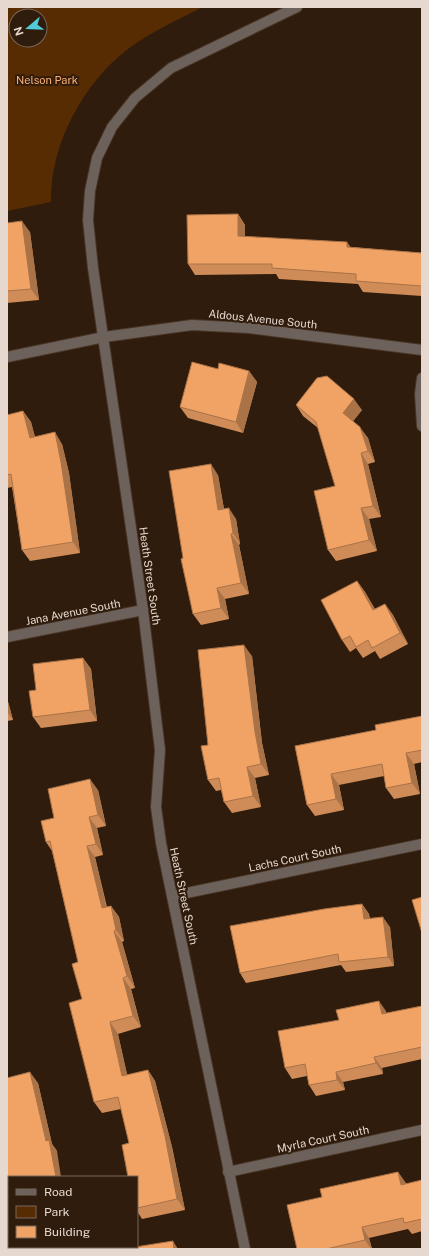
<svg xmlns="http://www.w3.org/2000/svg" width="429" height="1256" viewBox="0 0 429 1256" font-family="'Public Sans',sans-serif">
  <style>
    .green { fill: #572c03; fill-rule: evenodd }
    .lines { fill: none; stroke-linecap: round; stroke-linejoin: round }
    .minor-casing { stroke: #493627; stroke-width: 12 }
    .minor { stroke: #6d625b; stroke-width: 10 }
    .wall { fill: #cf8c58 }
    .shaded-wall { fill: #a97247 }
    .building { fill: #f1a366; stroke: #a97247 }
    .labels { text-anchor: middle; stroke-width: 4; stroke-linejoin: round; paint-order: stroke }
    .park-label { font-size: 11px; fill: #ffaf72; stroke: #2f1c0c }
    .street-label { font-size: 11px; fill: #e6d8cf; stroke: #2f1c0c }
  </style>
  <rect width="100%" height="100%" fill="#2f1c0c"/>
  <path class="green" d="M7 7H203C177 20 151 32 128 49 83 83 50 145 51 202L7 211ZM16 16H40V40H16Z"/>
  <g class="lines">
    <g class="minor-casing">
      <g id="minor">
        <path d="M7 357 104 337 192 325 249 328 422 350"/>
        <path d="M422 378 420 394 422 426"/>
        <path d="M7 637 143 610"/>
        <path d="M172 896 422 844"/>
        <path d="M228 1172 422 1130"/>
        <path d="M245 1249 161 843 156 807 160 750 143 610 93 268 88 220 90 191 97 158 112 127 135 98 171 68 297 7"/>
      </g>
    </g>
    <use href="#minor" class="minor"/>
  </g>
  <g class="wall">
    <path d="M238 214 245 225V237L351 247 422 253V296L363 292 358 284 279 279 276 274 195 275 188 264Z"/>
    <path d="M7 223 30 232 39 300 7 303Z"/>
    <path d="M218 369 249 371 257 382 243 433 188 418 180 407Z"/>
    <path d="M296 405 362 410 353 421 368 438 375 462 368 464 381 517 369 519 377 551 336 561 328 550 335 486 318 428 303 416Z"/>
    <path d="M23 411 31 422 35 437 62 444 69 473 80 553 30 561 22 550 12 487 7 488V415Z"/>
    <path d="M218 475 224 509 236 519 240 544 239 545 249 594 225 599 229 619 201 625 193 614 183 558Z"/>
    <path d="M357 581 365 592 375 609 385 604 393 615 408 644 380 659 375 651 363 658 356 648 350 652 342 640Z"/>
    <path d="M252 656 262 743 269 775 255 778 261 807 232 813 224 802 221 790 216 791 208 780V745Z"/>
    <path d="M83 658 91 669 97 721 41 728 33 717 36 690Z"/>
    <path d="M7 698 13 720 7 721Z"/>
    <path d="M422 716V762L414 764 420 794 394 799 386 788 384 776 339 785 344 810 315 816 307 805 295 746 376 730Z"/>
    <path d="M98 790 106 826 97 828 103 855 95 857 107 907 111 906 119 917 124 941 122 942 135 988 131 989 141 1027 118 1034 127 1075 148 1070 155 1081 172 1147 185 1210 142 1219 137 1211V1177L121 1109 102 1113 94 1102 78 962 52 851 46 842 54 818Z"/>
    <path d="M362 904 369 914 370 919 390 927 394 966 346 972 341 965 246 983 240 973Z"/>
    <path d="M422 1006V1059L382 1068 383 1074 343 1082 345 1090 316 1096 309 1085 307 1076 292 1079 285 1068 386 1011V1013Z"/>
    <path d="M7 1078 38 1083 52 1144 57 1151 9 1177V1221L7 1218Z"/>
    <path d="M398 1172 406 1184 422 1180V1231L412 1234 408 1229 369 1238 372 1249H297L322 1197Z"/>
  </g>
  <g class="shaded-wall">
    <path d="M238 214 245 225V247L238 236Z"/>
    <path d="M22 221 30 232 39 300 31 289Z"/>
    <path d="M347 242 355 253 347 247Z"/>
    <path d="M249 371 257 382 243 433 236 422Z"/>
    <path d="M354 399 362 410 351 424 343 413Z"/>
    <path d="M23 411 31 422 38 449 30 438Z"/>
    <path d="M360 427 368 438 375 462 368 451Z"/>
    <path d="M55 432 62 444 69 473 80 553 73 542Z"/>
    <path d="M361 453 368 464 381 517 373 506Z"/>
    <path d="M211 464 218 475 226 521 218 510Z"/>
    <path d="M229 508 236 519 240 544 233 533Z"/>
    <path d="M361 508 369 519 377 551 369 540Z"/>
    <path d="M231 534 239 545 249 594 241 583Z"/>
    <path d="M357 581 365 592 381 621 373 610Z"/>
    <path d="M217 588 225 599 229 619 221 608Z"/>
    <path d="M385 604 393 615 408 644 400 633Z"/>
    <path d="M244 645 252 656 262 743 269 775 261 764 255 732Z"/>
    <path d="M83 658 91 669 97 721 90 710Z"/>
    <path d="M7 698 13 720 7 712Z"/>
    <path d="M406 753 414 764 420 794 412 783Z"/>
    <path d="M247 767 255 778 261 807 253 796Z"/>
    <path d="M331 774 339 785 344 810 336 799Z"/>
    <path d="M90 779 98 790 106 826 98 815Z"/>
    <path d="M89 817 97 828 103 855 96 844Z"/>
    <path d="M87 846 95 857 109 919 102 908Z"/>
    <path d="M362 904 369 914 371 929 364 919Z"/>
    <path d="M111 906 119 917 124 941 116 930Z"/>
    <path d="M383 917 390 927 394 966 388 957Z"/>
    <path d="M114 931 122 942 135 988 127 976Z"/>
    <path d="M123 978 131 989 141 1027 133 1016Z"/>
    <path d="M379 1001 386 1011 389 1025 382 1014Z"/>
    <path d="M110 1022 118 1034 130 1087 122 1076Z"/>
    <path d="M374 1057 382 1068 383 1074 376 1063Z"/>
    <path d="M148 1070 155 1081 172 1147 185 1210 177 1199Z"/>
    <path d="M30 1072 38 1083 52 1144 57 1151 61 1177H56L46 1141Z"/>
    <path d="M336 1072 343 1082 345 1090 337 1080Z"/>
    <path d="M398 1172 406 1183 409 1196 401 1185Z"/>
    <path d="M362 1227 369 1238 372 1249H371L365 1240Z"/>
    <path d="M173 1241 178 1249H174Z"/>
  </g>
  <g class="building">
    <path d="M238 214V236L347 242V247L422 253V286L356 281V274L272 268V264H188L187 215Z"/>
    <path d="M22 221 31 289 7 291V223Z"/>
    <path d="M192 362 218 369 219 363 249 371 236 422 180 407Z"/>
    <path d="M327 376 354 399 343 413 360 427 368 451 361 453 373 506 361 508 369 540 328 550 314 491 335 486 316 422 296 405 317 378Z"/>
    <path d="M23 411 30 438 55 432 61 462 73 542 22 550 11 474 7 475V415Z"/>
    <path d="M211 464 218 510 229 508 233 533 231 534 241 583 217 588 221 608 193 614 181 559 183 558 169 471Z"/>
    <path d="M357 581 373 610 385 604 400 633 372 648 368 640 356 647 350 636 342 640 321 600Z"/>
    <path d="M244 645 255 732 261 764 247 767 253 796 224 802 219 778 208 780 201 746 208 745 198 650Z"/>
    <path d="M83 658 90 710 33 717 29 691 36 690 33 664Z"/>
    <path d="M422 716V750L406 753 412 783 386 788 382 764 331 774 336 799 307 805 295 746 376 730 375 725Z"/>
    <path d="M90 779 98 815 89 817 96 844 87 846 102 908 111 906 116 930 114 931 127 976 123 978 133 1016 110 1022 122 1076 148 1070 165 1136 177 1199 137 1208V1177H128L122 1145 129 1143 118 1097 94 1102 69 1003 82 999 72 964 78 962 50 841 46 842 41 821 54 818 48 789Z"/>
    <path d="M422 897V933L412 900Z"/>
    <path d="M362 904 364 919 383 917 388 957 339 962 338 954 240 973 230 926 324 909Z"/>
    <path d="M379 1001 382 1014 422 1006V1047L374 1057 376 1063 336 1072 337 1080 309 1085 305 1064 285 1068 278 1031 339 1020 336 1010Z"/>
    <path d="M30 1072 46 1141 49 1140 56 1177H9V1214H7V1078Z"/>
    <path d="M398 1172 401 1185 422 1180V1219L404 1223 403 1218 362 1227 365 1240 326 1249H297L287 1205 322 1197 320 1189Z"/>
    <path d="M173 1241 174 1249H129V1248Z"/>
    <path d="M12 1247H55V1249H10Z"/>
  </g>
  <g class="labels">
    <g class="park-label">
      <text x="47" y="84">Nelson Park</text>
    </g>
    <g class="street-label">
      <text transform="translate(263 319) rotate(6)" y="4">Aldous Avenue South</text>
      <text transform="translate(150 576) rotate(82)" y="4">Heath Street South</text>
      <text transform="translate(73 612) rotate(-11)" y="4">Jana Avenue South</text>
      <text transform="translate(295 858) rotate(-12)" y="4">Lachs Court South</text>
      <text transform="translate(184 896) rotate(78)" y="4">Heath Street South</text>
      <text transform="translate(323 1139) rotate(-12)" y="4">Myrla Court South</text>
    </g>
  </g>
  <rect width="429" height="1256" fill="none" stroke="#e6d8cf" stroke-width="16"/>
  <rect x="8" y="1176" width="130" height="72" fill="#2f1c0c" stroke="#78675a"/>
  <rect x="16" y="1189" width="20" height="6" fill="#6d625b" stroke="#78675a"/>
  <text x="44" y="1196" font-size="12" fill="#e6d8cf">Road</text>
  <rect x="16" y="1206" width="20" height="12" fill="#572c03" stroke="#78675a"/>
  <text x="44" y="1216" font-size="12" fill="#e6d8cf">Park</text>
  <rect x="16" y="1226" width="20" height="12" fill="#f1a366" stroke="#78675a"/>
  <text x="44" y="1236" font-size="12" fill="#e6d8cf">Building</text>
  <g transform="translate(28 28) rotate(251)"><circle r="19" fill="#2f1c0c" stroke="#78675a"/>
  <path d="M0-3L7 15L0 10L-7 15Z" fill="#52cbd9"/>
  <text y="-6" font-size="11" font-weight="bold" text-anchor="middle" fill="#e6d8cf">N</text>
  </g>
</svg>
